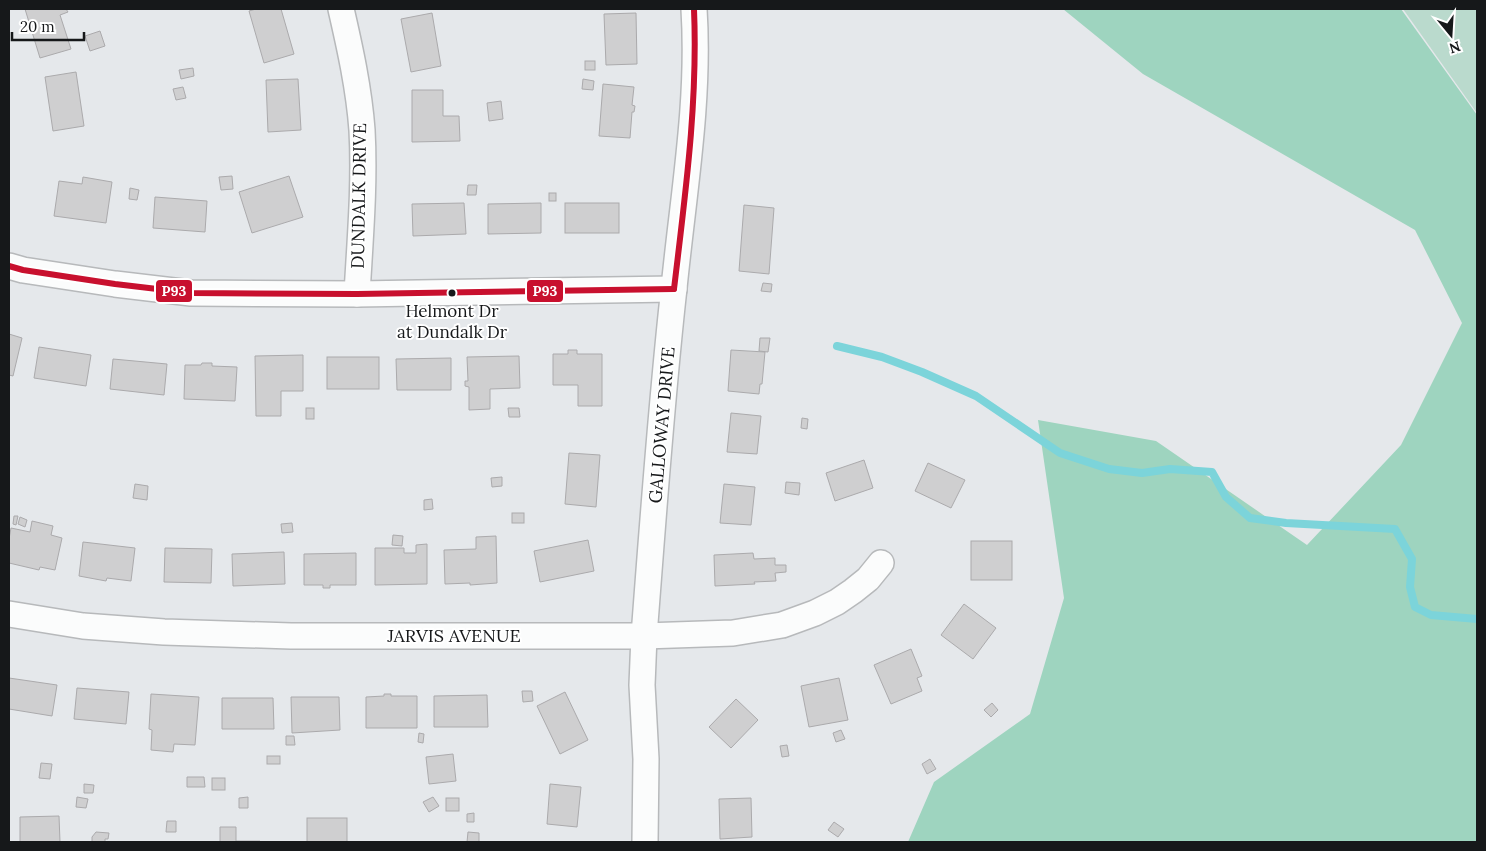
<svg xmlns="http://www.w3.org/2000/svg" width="1486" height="851" viewBox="0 0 1486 851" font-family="Lora,serif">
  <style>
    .green { fill: #badacd }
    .forest { fill: #9ed4bf }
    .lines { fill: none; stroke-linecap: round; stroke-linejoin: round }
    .stream { stroke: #7cd4da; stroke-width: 8 }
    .building { fill: #cfcfd0; stroke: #abaaac }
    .street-casing { stroke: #b7b9bb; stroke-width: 28 }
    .street { stroke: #fbfcfc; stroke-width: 25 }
    .bus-1-casing { stroke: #fff; stroke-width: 10 }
    .bus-1 { stroke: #c8102e; stroke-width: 6 }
    .bus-dot { fill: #16181a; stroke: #fff; stroke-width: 2 }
    .labels { text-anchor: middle; stroke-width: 4; stroke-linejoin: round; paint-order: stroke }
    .bus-label { font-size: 17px; fill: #16181a; stroke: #fff }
    .street-label { font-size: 18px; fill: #16181a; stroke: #fff }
    .line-badge { stroke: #fff; stroke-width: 2 }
    .badge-label { font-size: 14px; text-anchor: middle; font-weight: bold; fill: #fff }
  </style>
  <rect width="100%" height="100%" fill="#e5e8eb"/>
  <path class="green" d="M1403 9H1477V113Z"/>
  <path class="forest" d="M1063 9H1401L1477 115V842H908L934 782 1030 714 1064 598 1038 420 1156 441 1307 545 1401 445 1462 323 1415 230 1143 74Z"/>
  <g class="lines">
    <path class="stream" d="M837 346 882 357 922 372 976 396 1060 453 1109 469 1142 473 1170 469 1212 472 1226 497 1250 518 1286 523 1395 529 1412 559 1410 587 1415 607 1431 615 1477 619"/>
  </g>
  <g class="building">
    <path d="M25 9H66L68 12 60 15 71 49 40 58Z"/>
    <path d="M256 9H281L294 54 264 63 249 11Z"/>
    <path d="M432 13 441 66 411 72 401 19Z"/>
    <path d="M636 13 637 64 606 65 604 14Z"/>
    <path d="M100 31 105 46 90 51 85 36Z"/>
    <rect x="585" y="61" width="10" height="9"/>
    <path d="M193 68 194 76 181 79 179 70Z"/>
    <path d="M76 72 84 126 53 131 45 77Z"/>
    <path d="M298 79 301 130 268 132 266 80Z"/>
    <path d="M583 79 594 81 593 90 582 89Z"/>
    <path d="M603 84 634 87 632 105 635 106 634 112H632L630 138 599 136Z"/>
    <path d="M183 87 186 98 176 100 173 89Z"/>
    <path d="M412 90H443V116H459L460 141 412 142Z"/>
    <path d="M501 101 503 119 489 121 487 103Z"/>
    <path d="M232 176 233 189 221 190 219 177Z"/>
    <path d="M289 176 303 217 252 233 239 192Z"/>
    <path d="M83 177 112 182 106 223 54 216 59 181 82 184Z"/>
    <path d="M468 185H477L476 195H467Z"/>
    <path d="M130 188 139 190 137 200 129 199Z"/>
    <rect x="549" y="193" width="7" height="8"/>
    <path d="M155 197 207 201 205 232 153 228Z"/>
    <path d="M464 203 466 234 413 236 412 204Z"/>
    <path d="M541 203V233L488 234V204Z"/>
    <rect x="565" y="203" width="54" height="30"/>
    <path d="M744 205 774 208 769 274 739 271Z"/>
    <path d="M763 283 772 284 771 292 761 291Z"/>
    <path d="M9 334 22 338 13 376 9 375Z"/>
    <path d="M760 338H770L768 352 759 351Z"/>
    <path d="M39 347 91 355 86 386 34 378Z"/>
    <path d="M568 350H577V354H602V406H578V385H553V354H568Z"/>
    <path d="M731 350 765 352 762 384H760L759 394 728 391Z"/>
    <path d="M303 355V391H281V416H256L255 356Z"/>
    <path d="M519 356 520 388 490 389V409L469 410V387L465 386V381H468L467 357Z"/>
    <rect x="327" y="357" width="52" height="32"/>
    <path d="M451 358V390H397L396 359Z"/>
    <path d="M113 359 167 364 164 395 110 389Z"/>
    <path d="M202 363H212V366L237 367 235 401 184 399 185 365H201Z"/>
    <rect x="306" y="408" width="8" height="11"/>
    <path d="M508 408H519L520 417H509Z"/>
    <path d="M731 413 761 416 757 454 727 452Z"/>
    <path d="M802 418 808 419 807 429 801 428Z"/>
    <path d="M569 453 600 455 596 507 565 504Z"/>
    <path d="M864 460 873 488 835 501 826 473Z"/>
    <path d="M928 463 965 480 951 508 915 491Z"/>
    <path d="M502 477V486L492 487 491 478Z"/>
    <path d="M786 482 800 483 799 495 785 493Z"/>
    <path d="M135 484 148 486 147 500 133 498Z"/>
    <path d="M724 484 755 487 751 525 720 523Z"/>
    <path d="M432 499 433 509 424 510V500Z"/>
    <rect x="512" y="513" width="12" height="10"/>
    <path d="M14 516H18L16 525 13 524Z"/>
    <path d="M20 517 27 520 25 527 18 524Z"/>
    <path d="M32 521 53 526 51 535 62 538 55 570 40 567 39 570 9 563V539L11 528 30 532Z"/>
    <path d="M292 523 293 532 282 533 281 524Z"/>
    <path d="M393 535 403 536 402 546 392 545Z"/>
    <path d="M496 536 497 583 470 585V583L445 584 444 550 476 549V537Z"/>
    <path d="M588 540 594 571 540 582 534 551Z"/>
    <rect x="971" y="541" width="41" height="39"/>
    <path d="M83 542 135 548 131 581 107 578 106 581 79 576Z"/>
    <path d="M427 544V584L375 585V548H404V553H416V545Z"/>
    <path d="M165 548 212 549 211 583 164 582Z"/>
    <path d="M284 552 285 584 233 586 232 554Z"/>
    <path d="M356 553V585H330V588H323V585H304V554Z"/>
    <path d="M753 553 754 559 775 558V565H786V572L775 573 776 581 754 582 755 584 715 586 714 555Z"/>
    <path d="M964 604 996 628 973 659 941 635Z"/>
    <path d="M911 649 922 676 917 678 922 691 891 704 874 665Z"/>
    <path d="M9 678 57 685 52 716 9 709Z"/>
    <path d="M839 678 848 720 809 727 801 686Z"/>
    <path d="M77 688 129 692 126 724 74 719Z"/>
    <path d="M522 691H532L533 701 523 702Z"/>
    <path d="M565 692 588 740 560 754 537 706Z"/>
    <path d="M151 694 199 697 195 745 174 744 173 752 151 750 152 730 149 729Z"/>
    <path d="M384 694H391V696H417V728H366V697L384 696Z"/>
    <path d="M487 695 488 727H434V696Z"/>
    <path d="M291 697H339L340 730 292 733Z"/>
    <path d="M222 698H273L274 729H222Z"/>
    <path d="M736 699 758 720 731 748 709 727Z"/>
    <path d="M992 703 998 710 991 717 984 710Z"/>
    <path d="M841 730 845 739 836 742 833 733Z"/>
    <path d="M419 733 424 734 423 743 418 742Z"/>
    <path d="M286 736H294L295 745H286Z"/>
    <path d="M787 745 789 756 782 757 780 746Z"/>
    <path d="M453 754 456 781 429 784 426 757Z"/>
    <rect x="267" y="756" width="13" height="8"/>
    <path d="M930 759 936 769 927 774 922 764Z"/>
    <path d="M41 763 52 764 50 779 39 778Z"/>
    <path d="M187 777H204L205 787H187Z"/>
    <rect x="212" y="778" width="13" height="12"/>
    <path d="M84 784 94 785 93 793H84Z"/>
    <path d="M550 784 581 787 577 827 547 824Z"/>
    <path d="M77 797 88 799 86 808 76 807Z"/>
    <path d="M248 797V808H239V798Z"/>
    <path d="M433 797 439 806 429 812 423 802Z"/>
    <rect x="446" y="798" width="13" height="13"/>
    <path d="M751 798 752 837 720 839 719 799Z"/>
    <path d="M474 813V822H467V814Z"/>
    <path d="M59 816 60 842H20V817Z"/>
    <rect x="307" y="818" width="40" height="24"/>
    <path d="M167 821H176V832H166Z"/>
    <path d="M834 822 844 829 838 837 828 830Z"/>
    <path d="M220 827H236V841H260V842H220Z"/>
    <path d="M96 832 109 833 108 839H105V842H92V837Z"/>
    <path d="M468 832 479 833V842H467Z"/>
  </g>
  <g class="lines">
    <g class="street-casing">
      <g id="street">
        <path d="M341 9C350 48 359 89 362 130 365 184 360 240 357 294"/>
        <path d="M9 266 23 270 115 284 191 293 357 294 674 289"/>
        <path d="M9 614 83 626 164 632 291 636H644L733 633 782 625 815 613 837 602 853 591 868 579 881 563"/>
        <path d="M645 842 646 759 642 685 644 636C653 520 661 404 674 288 683 196 700 102 694 9"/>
      </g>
    </g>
    <use href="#street" class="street"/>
    <g class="bus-1-casing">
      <g id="bus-1">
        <path d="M9 266 23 270 115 284 191 293 357 294 674 289"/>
        <path d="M674 289C685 196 698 103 694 9"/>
      </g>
    </g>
    <use href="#bus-1" class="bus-1"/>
  </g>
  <circle class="bus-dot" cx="452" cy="293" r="4.5"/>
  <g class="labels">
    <g class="bus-label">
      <text x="452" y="317">Helmont Dr<tspan x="452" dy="21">at Dundalk Dr</tspan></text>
    </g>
    <g class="street-label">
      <text transform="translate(359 196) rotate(-89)" y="6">DUNDALK DRIVE</text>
      <text transform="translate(662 425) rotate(-85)" y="6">GALLOWAY DRIVE</text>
      <text x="454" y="642">JARVIS AVENUE</text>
    </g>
  </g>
  <g class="line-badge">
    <rect x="155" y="279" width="38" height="24" rx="5" fill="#c8102e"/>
    <rect x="526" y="279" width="38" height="24" rx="5" fill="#c8102e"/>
  </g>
  <g class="badge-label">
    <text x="174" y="296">P93</text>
    <text x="545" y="296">P93</text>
  </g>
  <rect width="1486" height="851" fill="none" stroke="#16181a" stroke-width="20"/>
  <g transform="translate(1451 35) rotate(162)" stroke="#ffffff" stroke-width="4" paint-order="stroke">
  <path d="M0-4L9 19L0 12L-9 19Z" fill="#16181a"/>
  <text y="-8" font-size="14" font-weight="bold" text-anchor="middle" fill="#16181a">N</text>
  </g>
  <path d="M12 32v8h72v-8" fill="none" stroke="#16181a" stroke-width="2.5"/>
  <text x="20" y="32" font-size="15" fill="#16181a" stroke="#ffffff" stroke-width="4" paint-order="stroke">20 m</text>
</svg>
